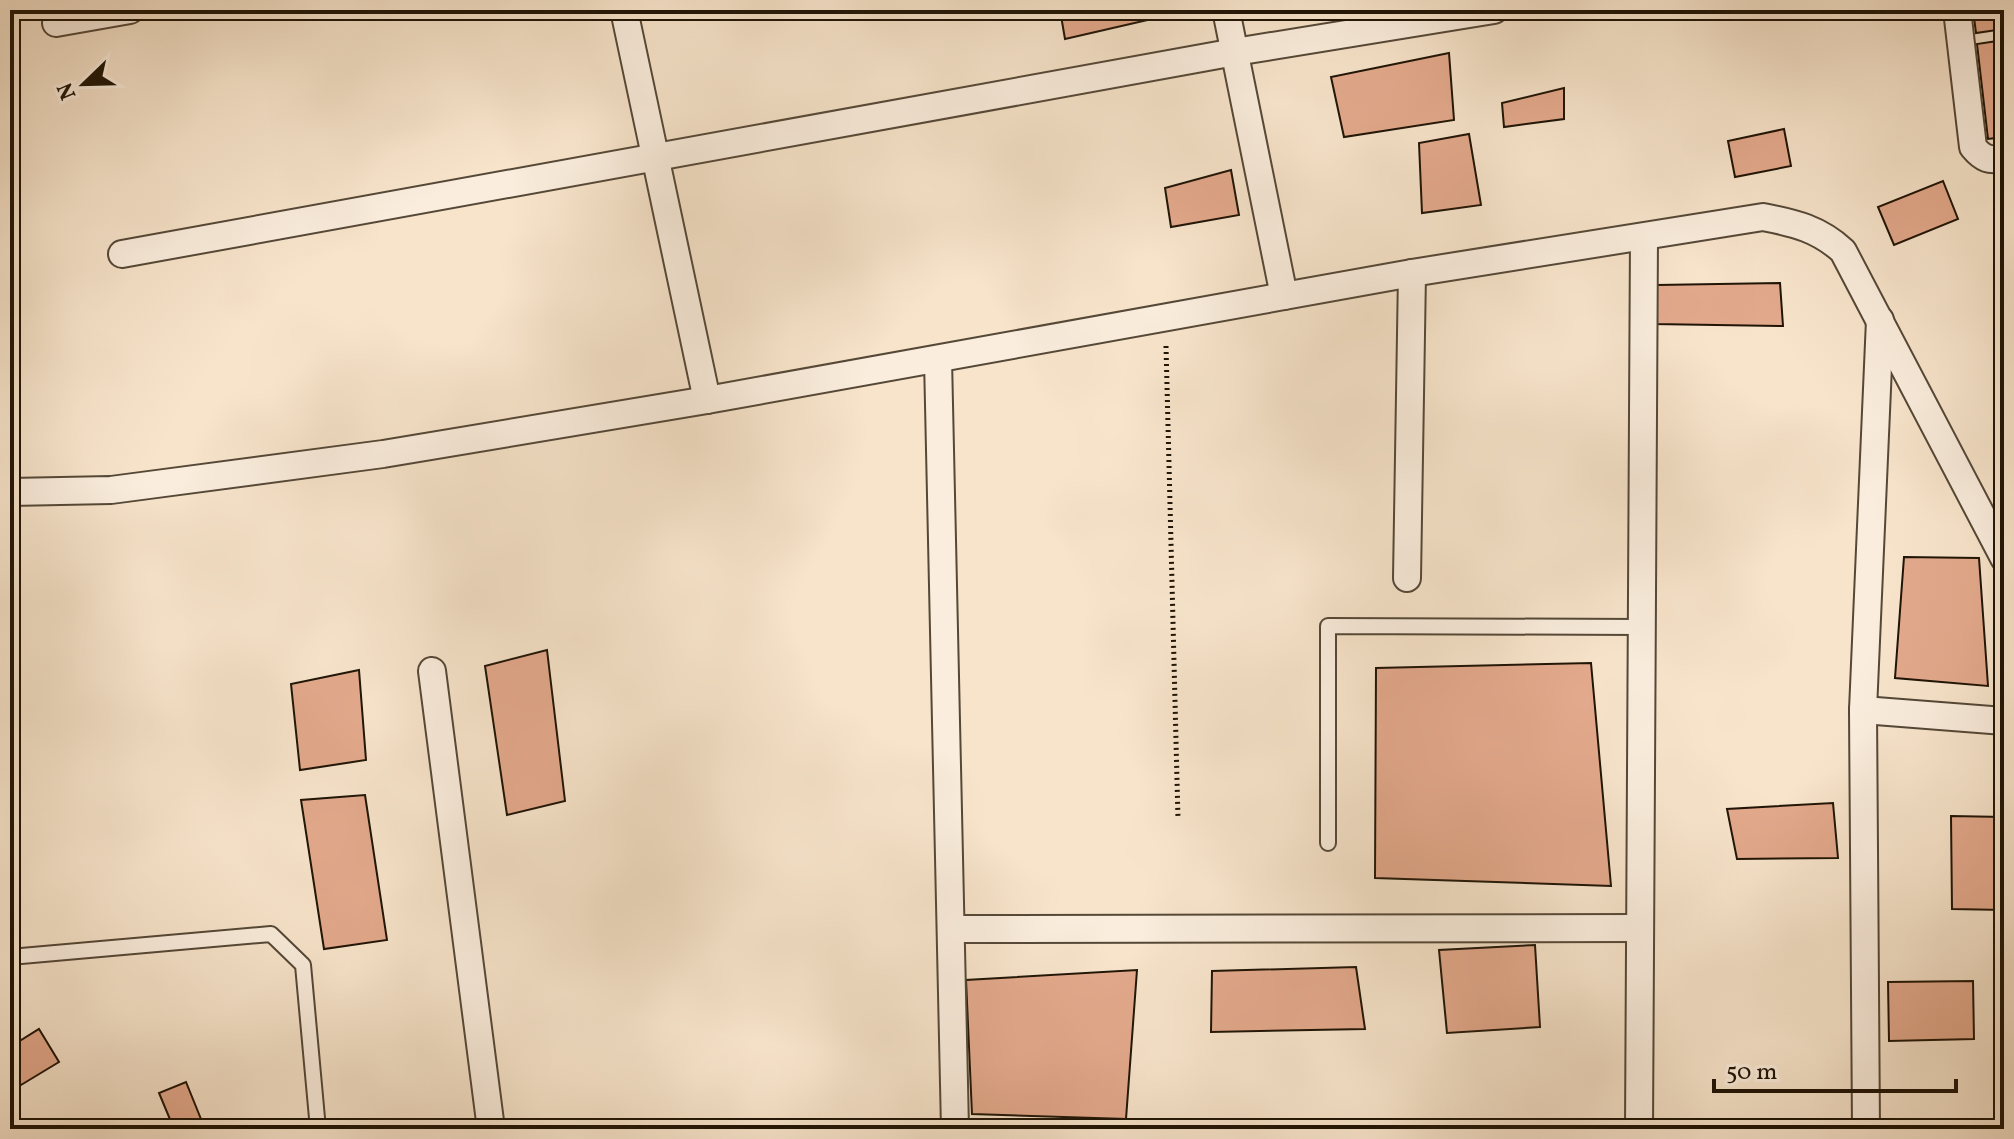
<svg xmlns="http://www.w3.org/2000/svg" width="2014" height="1139" viewBox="0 0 2014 1139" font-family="Vollkorn,serif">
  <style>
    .building { fill: #e3a98c; stroke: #1f1406; stroke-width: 2 }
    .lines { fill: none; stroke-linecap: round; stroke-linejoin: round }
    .lane-casing { stroke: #554837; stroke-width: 18 }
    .street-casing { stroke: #554837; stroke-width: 30 }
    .path { stroke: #1f1406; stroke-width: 5; stroke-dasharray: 2 4; stroke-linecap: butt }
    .lane { stroke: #faeddd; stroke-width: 14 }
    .street { stroke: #faeddd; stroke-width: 26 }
  </style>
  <rect width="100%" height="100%" fill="#f7e4cb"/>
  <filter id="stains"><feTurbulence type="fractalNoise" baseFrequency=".0025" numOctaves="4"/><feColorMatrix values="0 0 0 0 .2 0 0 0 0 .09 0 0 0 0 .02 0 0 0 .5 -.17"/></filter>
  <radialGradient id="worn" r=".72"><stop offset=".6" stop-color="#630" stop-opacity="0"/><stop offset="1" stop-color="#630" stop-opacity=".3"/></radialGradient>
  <g class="building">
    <path d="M1060 10H1164L1165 16 1065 39Z"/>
    <path d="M1973 10H2004V29L1976 33Z"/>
    <path d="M2004 40V137L1988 139 1977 44Z"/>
    <path d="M1449 53 1454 120 1344 137 1331 77Z"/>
    <path d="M1564 88V119L1504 127 1502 103Z"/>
    <path d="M1784 129 1791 166 1735 177 1728 141Z"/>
    <path d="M1469 134 1481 205 1422 213 1419 143Z"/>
    <path d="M1231 170 1239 215 1171 227 1165 188Z"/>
    <path d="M1943 181 1958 219 1894 245 1878 207Z"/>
    <path d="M1780 283 1783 326 1653 324 1657 285Z"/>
    <path d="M1904 557 1979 558 1988 686 1895 678Z"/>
    <path d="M547 650 565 801 507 815 485 666Z"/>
    <path d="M1591 663 1611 886 1375 878 1376 668Z"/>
    <path d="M359 670 366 760 300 770 291 684Z"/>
    <path d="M365 795 387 940 324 949 301 800Z"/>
    <path d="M1833 803 1838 858 1737 859 1727 809Z"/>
    <path d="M1951 816 2004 817V910L1952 909Z"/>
    <path d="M1535 945 1540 1027 1447 1033 1439 950Z"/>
    <path d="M1356 967 1365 1029 1211 1032 1212 971Z"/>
    <path d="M1137 970 1126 1119 972 1114 966 980Z"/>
    <path d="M1973 981 1974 1039 1889 1041 1888 982Z"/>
    <path d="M39 1029 59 1062 21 1085 10 1067V1047Z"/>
    <path d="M186 1082 205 1129H174L159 1093Z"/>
  </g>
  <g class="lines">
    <g class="lane-casing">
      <g id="lane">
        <path d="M1328 843V626L1642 627"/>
        <path d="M10 957 271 934 303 965 318 1129"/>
      </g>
    </g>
    <g class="street-casing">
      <g id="street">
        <path d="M624 10 707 400"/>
        <path d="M1226 10 1284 296"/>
        <path d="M1957 10 1973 147C1983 159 1989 161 2004 158"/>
        <path d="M56 23 130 10"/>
        <path d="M122 254 1235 52 1494 10"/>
        <path d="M938 359 955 1129"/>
        <path d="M10 492 111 490 383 454 707 400 1412 273 1763 217C1795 223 1819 229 1843 251L2004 558"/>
        <path d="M1407 578 1412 273"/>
        <path d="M432 671 491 1129"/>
        <path d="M1863 710 2004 721"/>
        <path d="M951 929 1640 928"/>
        <path d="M1639 1129 1644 237"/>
        <path d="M1866 1129 1863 710 1880 320"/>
      </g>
    </g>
    <path class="path" d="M1166 346 1178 819"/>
    <use href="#lane" class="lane"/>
    <use href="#street" class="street"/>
  </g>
  <rect width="2014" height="1139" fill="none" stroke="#f7e4cb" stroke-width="40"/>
  <rect x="12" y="12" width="1990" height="1115" fill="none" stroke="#1f1406" stroke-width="4"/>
  <rect x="20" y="20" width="1974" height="1099" fill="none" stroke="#1f1406" stroke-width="2"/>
  <g transform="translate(84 84) rotate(247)" stroke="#faeddd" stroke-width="6" paint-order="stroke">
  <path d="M0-6L14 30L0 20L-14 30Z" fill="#1f1406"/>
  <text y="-12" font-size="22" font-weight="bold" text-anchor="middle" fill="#1f1406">N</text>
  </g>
  <path d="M1714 1079v12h242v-12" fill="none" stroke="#1f1406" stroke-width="4"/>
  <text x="1726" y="1079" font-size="24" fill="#1f1406" stroke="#faeddd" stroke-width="6" paint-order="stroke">50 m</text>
  <rect width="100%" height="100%" filter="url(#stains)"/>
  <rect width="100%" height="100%" fill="url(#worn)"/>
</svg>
